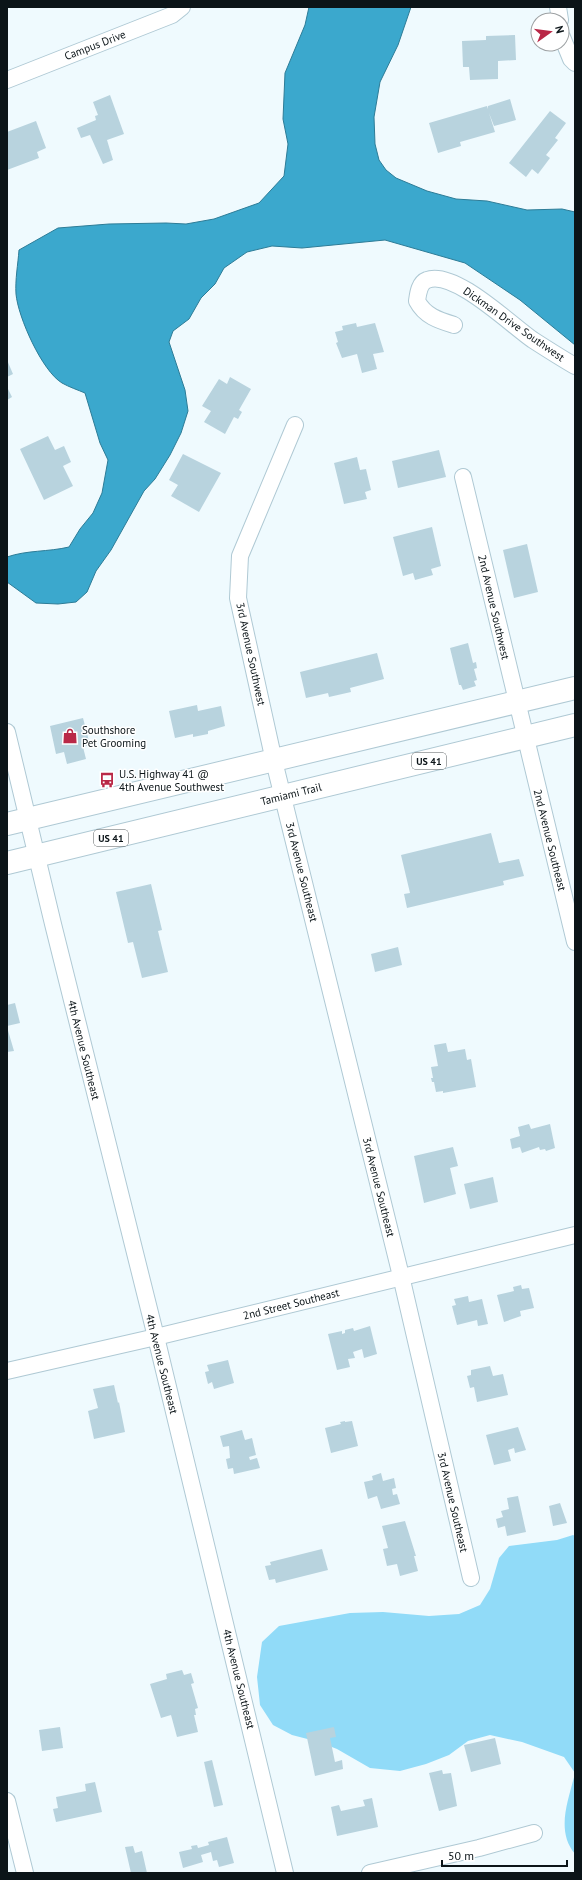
<svg xmlns="http://www.w3.org/2000/svg" width="582" height="1880" viewBox="0 0 582 1880" font-family="'PT Sans',sans-serif">
  <style>
    .green { fill: #91dbf8 }
    .water { fill: #3ba8cd; stroke: #2d7c97 }
    .building { fill: #b8d3de }
    .lines { fill: none; stroke-linecap: round; stroke-linejoin: round }
    .street-casing { stroke: #afc9d4; stroke-width: 18 }
    .primary-casing { stroke: #afc9d4; stroke-width: 24 }
    .street { stroke: #fff; stroke-width: 16 }
    .primary { stroke: #fff; stroke-width: 22 }
    .labels { text-anchor: middle; stroke-width: 3; stroke-linejoin: round; paint-order: stroke }
    .shield { fill: #fff; stroke: #545a5d; stroke-width: 1 }
    .shield-label { font-size: 10px; font-weight: bold; fill: #0b1418 }
    .street-label { font-size: 11px; fill: #0b1418; stroke: #fff }
    .poi-label { font-size: 11px; fill: #0b1418; stroke: #fff; text-anchor: start }
  </style>
  <rect width="100%" height="100%" fill="#effafe"/>
  <path class="green" d="M573 1535 575 1536V1854C555 1830 569 1799 575 1773L564 1757 522 1742 490 1735 468 1741 449 1755 426 1764 400 1771 370 1768 337 1749 319 1742 292 1735 273 1725 260 1705 257 1677 262 1642 279 1626 350 1613 383 1612 429 1616 459 1614 480 1605 490 1589 499 1558 509 1546 557 1540Z"/>
  <path class="water" d="M309 7H411L398 45 380 82 374 117 375 144 379 160 386 170 396 178 427 191 456 199 487 201 527 210 562 209 575 212V345L520 300 465 263 385 240 302 248 272 246 247 252 224 268 215 284 201 298 189 319 173 331 169 342 185 390 188 411 181 433 170 455 155 479 144 491 111 550 96 571 87 592 76 602 58 604 36 603 7 582V557C27 550 48 552 69 547L80 529 93 513 102 493 108 460 100 443 85 393C78 390 69 387 62 383 42 371 18 317 16 294 15 280 18 264 19 250L58 228 109 224 166 223 186 224 214 219 259 203 284 176 288 144 283 119 285 73 305 25Z"/>
  <g class="building">
    <path d="M515 35 516 60 498 61V79L470 80 469 67H463L462 41 486 40V36Z"/>
    <path d="M110 95 124 134 107 140 113 160 103 164 90 135 81 138 77 128 96 120 95 116 98 115 93 102Z"/>
    <path d="M510 99 516 120 494 126 489 113 495 132 460 142 461 146 438 153 429 123 487 106 488 109V106Z"/>
    <path d="M550 111 566 123 555 138 558 140 546 155 550 158 538 174 532 169 526 177 509 163Z"/>
    <path d="M36 121 46 148 37 152 39 158 7 170V132Z"/>
    <path d="M356 323 357 327 375 323 384 352 373 354 377 369 362 373 357 354 342 358 336 343 338 342 335 332 343 330 342 326Z"/>
    <path d="M7 360 13 374 7 377Z"/>
    <path d="M230 377 251 389 239 410 242 412 238 419 234 417 225 434 204 422 211 411 202 406 219 379 227 384Z"/>
    <path d="M7 387 12 397 7 400Z"/>
    <path d="M48 436 55 450 64 446 71 462 63 466 73 486 44 500 20 449Z"/>
    <path d="M439 450 446 477 398 488 392 461Z"/>
    <path d="M183 454 221 473 199 512 171 496 178 485 169 480Z"/>
    <path d="M357 457 360 470 366 469 371 490 365 492 367 499 344 504 334 463Z"/>
    <path d="M432 527 441 566 431 569 433 575 415 580 413 573 403 576 393 537Z"/>
    <path d="M527 544 538 592 514 598 503 550Z"/>
    <path d="M468 643 473 663 476 662 477 668 474 669 477 680 474 681 476 686 463 690 461 685H459L450 648Z"/>
    <path d="M377 653 384 679 350 688 351 692 329 697 328 693 306 698 300 672Z"/>
    <path d="M197 705 198 711 221 706 225 726 208 731V734L193 737V734L175 738 169 711Z"/>
    <path d="M83 718 90 745 83 747 86 759 67 764 64 752 56 754 50 726Z"/>
    <path d="M491 833 499 863 519 859 524 876 503 881 504 885 407 908 404 894 410 893 401 855Z"/>
    <path d="M151 884 162 930 158 931 168 972 142 978 133 942 128 943 116 892Z"/>
    <path d="M398 947 402 965 375 972 371 954Z"/>
    <path d="M15 1003 20 1023 7 1026V1005Z"/>
    <path d="M7 1027 14 1051 7 1052Z"/>
    <path d="M446 1043 448 1052 465 1049 467 1060 471 1059 476 1087 443 1093V1091L436 1092 434 1082H432L431 1078H433L431 1067 438 1066 434 1045Z"/>
    <path d="M529 1124 531 1129 550 1124 555 1148 546 1151 545 1149 540 1150 539 1147 522 1153 520 1147 512 1149 510 1139 520 1136 518 1127Z"/>
    <path d="M453 1147 458 1166 450 1168 456 1194 424 1203 414 1156Z"/>
    <path d="M493 1177 498 1202 470 1209 464 1184Z"/>
    <path d="M521 1285 522 1289 529 1288 534 1308 520 1311 521 1316 504 1322 497 1295 514 1291 513 1287Z"/>
    <path d="M468 1296 469 1302 482 1299 488 1324 478 1326 477 1320 457 1325 452 1306 456 1305 454 1299Z"/>
    <path d="M370 1326 377 1354 364 1358 362 1349 353 1352 355 1358 348 1359 350 1367 337 1370 328 1334 342 1331V1334L345 1333V1330L353 1328 354 1331Z"/>
    <path d="M228 1360 234 1383 214 1389 212 1382 208 1384 205 1372 209 1371 207 1365Z"/>
    <path d="M490 1366 493 1376 503 1374 508 1395 477 1402 474 1387 470 1388 467 1376 471 1375V1370Z"/>
    <path d="M114 1385 118 1403 119 1402 125 1432 94 1439 88 1411 98 1408 93 1389Z"/>
    <path d="M345 1421V1422L352 1421 358 1446 331 1453 325 1428 341 1424 340 1422Z"/>
    <path d="M518 1427 526 1450 515 1453 514 1448 508 1450 511 1461 494 1465 486 1435Z"/>
    <path d="M242 1430 245 1440 252 1438 256 1455 249 1457 250 1460 257 1458 260 1468 234 1474 233 1468 228 1469 226 1459 230 1458 229 1446 223 1447 220 1436Z"/>
    <path d="M381 1473 383 1481 394 1478 396 1488 392 1489 393 1495 397 1494 400 1504 381 1509 377 1496 368 1499 364 1482 373 1480 372 1476Z"/>
    <path d="M518 1496 526 1532 507 1536 505 1526 498 1528 496 1519 503 1517 501 1511 509 1509 507 1498Z"/>
    <path d="M560 1503 567 1523 553 1526 549 1506Z"/>
    <path d="M405 1521 416 1556H414L418 1571 400 1576 397 1564 387 1566 383 1549 388 1548 382 1526Z"/>
    <path d="M322 1549 328 1570 276 1583 275 1579 269 1580 265 1566 271 1565 270 1562Z"/>
    <path d="M182 1670 184 1675 191 1673 194 1683 191 1684 198 1708 195 1709 196 1715H194L198 1732 177 1737 171 1715 161 1718 150 1684 167 1679 166 1674Z"/>
    <path d="M60 1727 63 1748 42 1751 39 1730Z"/>
    <path d="M334 1727 336 1737 330 1738 335 1762 342 1760 343 1769 315 1776 306 1733Z"/>
    <path d="M495 1738 501 1764 471 1772 464 1745Z"/>
    <path d="M212 1760 223 1805 214 1807 204 1762Z"/>
    <path d="M442 1770 443 1774 451 1773 457 1806 439 1811 429 1773Z"/>
    <path d="M95 1782 102 1812 56 1822 53 1809 58 1808 56 1797 86 1791 85 1784Z"/>
    <path d="M372 1798 378 1827 337 1836 331 1807 339 1805 341 1811 365 1806 363 1800Z"/>
    <path d="M227 1837 234 1863 219 1867 217 1860 213 1861 211 1852 201 1855 203 1862 183 1868 179 1852 192 1849 191 1846 197 1845 198 1848 209 1845 208 1842Z"/>
    <path d="M133 1846 135 1853 142 1851 147 1873H131L125 1847Z"/>
  </g>
  <g class="lines">
    <g class="street-casing">
      <g id="street">
        <path d="M558 7 560 20"/>
        <path d="M562 37 571 59 575 63"/>
        <path d="M7 80 172 15 182 7"/>
        <path d="M454 325C438 320 425 316 417 301 418 294 419 283 427 280 454 269 511 325 533 340 547 349 561 358 575 366"/>
        <path d="M295 425 240 556 238 598 274 761 401 1276 471 1578"/>
        <path d="M463 477 575 942"/>
        <path d="M7 732 53 924 156 1337 285 1873"/>
        <path d="M7 1371 156 1337 575 1235"/>
        <path d="M7 1801 25 1873"/>
        <path d="M370 1873 479 1848 534 1833"/>
      </g>
    </g>
    <g class="primary-casing">
      <g id="primary">
        <path d="M7 824 575 688"/>
        <path d="M7 863 575 725"/>
      </g>
    </g>
    <use href="#street" class="street"/>
    <use href="#primary" class="primary"/>
  </g>
  <defs>
    <g id="shop-bare" transform="scale(1.2)"><path d="M-5-2.5h2.3a2.7 3.5 0 0 1 5.4 0H5L5.5 6h-11ZM-1.5-2.5h3a1.5 2.3 0 0 0-3 0Z" fill="#b92847" stroke="#fff" stroke-width="2.5" paint-order="stroke"/></g>
    <g id="bus-bare" transform="scale(1.2)"><path d="M-5-6H5V4H4V6H2V4H-2V6H-4V4H-5ZM-3.5-4V0h7V-4ZM-3.5 1.2v1.5H-2V1.2ZM2 1.2v1.5H3.5V1.2Z" fill="#b92847" stroke="#fff" stroke-width="2.5" paint-order="stroke"/></g>
  </defs>
  <g fill-rule="evenodd">
    <use href="#shop-bare" x="70" y="736"/>
    <use href="#bus-bare" x="107" y="780"/>
  </g>
  <g class="labels">
    <g class="shield">
      <rect x="412" y="753" width="34" height="16" rx="3"/>
      <rect x="94" y="830" width="34" height="16" rx="3"/>
    </g>
    <g class="shield-label">
      <text x="429" y="765">US 41</text>
      <text x="111" y="842">US 41</text>
    </g>
    <g class="street-label">
      <text transform="translate(95 45) rotate(-21)" y="4">Campus Drive</text>
      <text transform="translate(514 324) rotate(35)" y="4">Dickman Drive Southwest</text>
      <text transform="translate(494 607) rotate(77)" y="4">2nd Avenue Southwest</text>
      <text transform="translate(251 654) rotate(78)" y="4">3rd Avenue Southwest</text>
      <text transform="translate(291 794) rotate(-14)" y="4">Tamiami Trail</text>
      <text transform="translate(550 840) rotate(76)" y="4">2nd Avenue Southeast</text>
      <text transform="translate(302 872) rotate(76)" y="4">3rd Avenue Southeast</text>
      <text transform="translate(84 1050) rotate(76)" y="4">4th Avenue Southeast</text>
      <text transform="translate(379 1187) rotate(76)" y="4">3rd Avenue Southeast</text>
      <text transform="translate(291 1304) rotate(-14)" y="4">2nd Street Southeast</text>
      <text transform="translate(162 1364) rotate(76)" y="4">4th Avenue Southeast</text>
      <text transform="translate(453 1502) rotate(77)" y="4">3rd Avenue Southeast</text>
      <text transform="translate(239 1679) rotate(76)" y="4">4th Avenue Southeast</text>
    </g>
    <g class="poi-label">
      <text x="82" y="734">Southshore<tspan x="82" dy="13">Pet Grooming</tspan></text>
      <text x="119" y="778">U.S. Highway 41 @<tspan x="119" dy="13">4th Avenue Southwest</tspan></text>
    </g>
  </g>
  <rect width="582" height="1880" fill="none" stroke="#0b1418" stroke-width="16"/>
  <g transform="translate(550 32) rotate(76)"><circle r="19" fill="#ffffff" stroke="#9da1a3"/>
  <path d="M0-3L7 15L0 10L-7 15Z" fill="#b92847"/>
  <text y="-6" font-size="11" font-weight="bold" text-anchor="middle" fill="#0b1418">N</text>
  </g>
  <path d="M442 1860v6h125v-6" fill="none" stroke="#0b1418" stroke-width="2"/>
  <text x="448" y="1860" font-size="12" fill="#0b1418" stroke="#ffffff" stroke-width="3" paint-order="stroke">50 m</text>
</svg>
